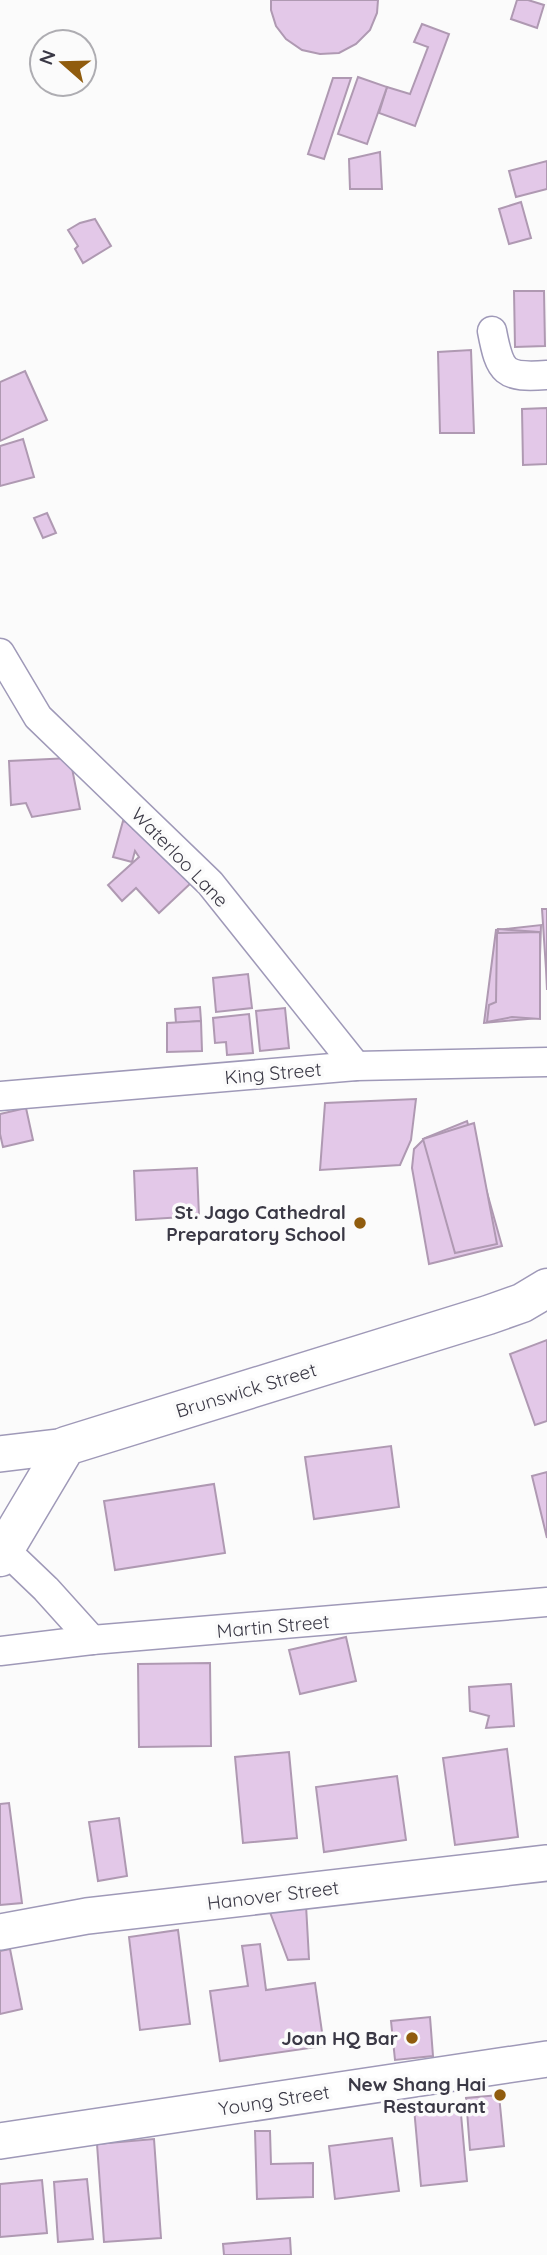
<svg xmlns="http://www.w3.org/2000/svg" width="547" height="2255" viewBox="0 0 547 2255" font-family="Quicksand,sans-serif">
  <style>
    .building { fill: #e3c8e8; stroke: #af99b2; stroke-width: 2 }
    .lines { fill: none; stroke-linecap: round; stroke-linejoin: round }
    .minor-casing { stroke: #9f99b8; stroke-width: 31 }
    .tertiary-casing { stroke: #9f99b8; stroke-width: 38 }
    .secondary-casing { stroke: #9f99b8; stroke-width: 41 }
    .minor { stroke: #fff; stroke-width: 28 }
    .tertiary { stroke: #fff; stroke-width: 35 }
    .secondary { stroke: #fff; stroke-width: 38 }
    .poi-dot { fill: #905c0e; stroke: #fbfbfb; stroke-width: 2.5 }
    .labels { text-anchor: middle; stroke-width: 7; stroke-linejoin: round; paint-order: stroke }
    .street-label { font-size: 19px; fill: #3a3845; stroke: #fbfbfb }
    .poi-label { font-size: 19px; font-weight: bold; fill: #3a3845; stroke: #fbfbfb; text-anchor: end }
  </style>
  <rect width="100%" height="100%" fill="#fbfbfb"/>
  <g class="building">
    <path d="M271 0H378L377 13 370 30 356 44 339 53 320 54 302 50 286 39 276 26 271 10Z"/>
    <path d="M517 0H528L544 5 537 28 511 19Z"/>
    <path d="M422 24 449 34 415 126 379 113 387 87 410 94 428 47 414 42Z"/>
    <path d="M358 77 387 87 367 144 338 134Z"/>
    <path d="M333 78H351L324 159 308 154Z"/>
    <path d="M380 152 382 189H350L349 159Z"/>
    <path d="M547 161V189L516 197 509 171Z"/>
    <path d="M521 202 531 238 509 244 499 209Z"/>
    <path d="M95 219 111 246 83 263 75 249 78 246 68 230 80 223Z"/>
    <path d="M514 291H544L545 346 515 347Z"/>
    <path d="M471 350 474 433H440L438 352Z"/>
    <path d="M25 371 47 420 0 441V382Z"/>
    <path d="M547 408V464L523 465 522 409Z"/>
    <path d="M23 439 34 477 0 486V446Z"/>
    <path d="M47 513 56 533 43 538 34 518Z"/>
    <path d="M70 758 80 809 32 817 26 803 11 805 9 761Z"/>
    <path d="M123 821 134 824 133 829 138 831 191 883 159 913 136 888 122 901 108 885 139 857 135 851 132 862 113 857Z"/>
    <path d="M542 909H547V990L546 969Z"/>
    <path d="M541 925 538 1018 484 1023 496 930Z"/>
    <path d="M498 929 538 932 536 952 497 956Z"/>
    <path d="M540 932V1019L512 1017 487 1022 489 1005 496 1002 497 933Z"/>
    <path d="M248 974 252 1008 216 1012 213 978Z"/>
    <path d="M200 1007 201 1021 176 1023 175 1009Z"/>
    <path d="M285 1008 289 1048 260 1051 256 1011Z"/>
    <path d="M249 1014 253 1053 227 1055 226 1042 215 1043 213 1018Z"/>
    <path d="M201 1021 202 1051 167 1052V1023Z"/>
    <path d="M416 1099 411 1140 400 1165 320 1170 325 1103Z"/>
    <path d="M26 1108 33 1140 3 1147 0 1134V1114Z"/>
    <path d="M467 1121 502 1246 429 1264 412 1168 414 1149 425 1138Z"/>
    <path d="M474 1123 497 1244 455 1253 423 1139Z"/>
    <path d="M197 1168 199 1216 136 1220 134 1171Z"/>
    <path d="M547 1340V1421L535 1425 510 1354Z"/>
    <path d="M391 1446 399 1507 314 1519 305 1457Z"/>
    <path d="M547 1472V1538L532 1476Z"/>
    <path d="M214 1484 225 1553 115 1570 104 1501Z"/>
    <path d="M346 1637 356 1681 300 1694 289 1650Z"/>
    <path d="M210 1663 211 1746 139 1747 138 1664Z"/>
    <path d="M511 1684 514 1726 486 1728 489 1716 470 1711 469 1687Z"/>
    <path d="M507 1749 518 1837 455 1845 443 1758Z"/>
    <path d="M289 1752 297 1838 243 1843 235 1757Z"/>
    <path d="M397 1776 406 1840 324 1852 316 1787Z"/>
    <path d="M9 1803 22 1903 0 1905V1804Z"/>
    <path d="M119 1818 127 1876 98 1881 89 1822Z"/>
    <path d="M306 1905 309 1959 288 1960 268 1907Z"/>
    <path d="M178 1930 190 2024 140 2030 129 1937Z"/>
    <path d="M260 1944 266 1990 315 1983 324 2046 220 2061 210 1991 248 1986 242 1946Z"/>
    <path d="M10 1949 22 2009 0 2014V1951Z"/>
    <path d="M430 2017 433 2056 395 2060 391 2021Z"/>
    <path d="M499 2095 504 2146 470 2150 466 2098Z"/>
    <path d="M460 2103 467 2181 421 2186 414 2108Z"/>
    <path d="M255 2131H270L271 2164 313 2163V2197L257 2199Z"/>
    <path d="M392 2138 399 2191 335 2199 329 2146Z"/>
    <path d="M154 2139 161 2238 104 2242 97 2144Z"/>
    <path d="M87 2179 93 2239 58 2242 54 2182Z"/>
    <path d="M42 2180 47 2233 0 2237V2184Z"/>
    <path d="M290 2238 291 2255H224L223 2244Z"/>
  </g>
  <g class="lines">
    <g class="minor-casing">
      <g id="minor">
        <path d="M492 331C500 373 504 378 547 375"/>
        <path d="M0 653 38 717 210 883 356 1066"/>
        <path d="M0 1096 356 1066 547 1062"/>
        <path d="M0 1545 46 1589 92 1640"/>
        <path d="M0 1651 92 1640 547 1602"/>
      </g>
    </g>
    <g class="tertiary-casing">
      <g id="tertiary">
        <path d="M0 1454 66 1446"/>
        <path d="M0 1932 87 1916 547 1863"/>
        <path d="M0 2141 547 2059"/>
      </g>
    </g>
    <g class="secondary-casing">
      <path id="secondary" d="M0 1557 66 1446 488 1315 522 1303 547 1288"/>
    </g>
    <use href="#minor" class="minor"/>
    <use href="#tertiary" class="tertiary"/>
    <use href="#secondary" class="secondary"/>
  </g>
  <g class="poi-dot">
    <circle cx="360" cy="1223" r="7"/>
    <circle cx="412" cy="2038" r="7"/>
    <circle cx="500" cy="2095" r="7"/>
  </g>
  <g class="labels">
    <g class="street-label">
      <text transform="translate(180 857) rotate(46)" y="7">Waterloo Lane</text>
      <text transform="translate(273 1073) rotate(-5)" y="7">King Street</text>
      <text transform="translate(246 1390) rotate(-17)" y="7">Brunswick Street</text>
      <text transform="translate(273 1626) rotate(-5)" y="7">Martin Street</text>
      <text transform="translate(273 1895) rotate(-7)" y="7">Hanover Street</text>
      <text transform="translate(274 2100) rotate(-9)" y="7">Young Street</text>
    </g>
    <g class="poi-label">
      <text x="346" y="1219">St. Jago Cathedral<tspan x="346" dy="22">Preparatory School</tspan></text>
      <text x="398" y="2045">Joan HQ Bar</text>
      <text x="486" y="2091">New Shang Hai<tspan x="486" dy="22">Restaurant</tspan></text>
    </g>
  </g>
  <g transform="translate(63 63) rotate(290)"><circle r="33" fill="#fbfbfb" stroke="#aeadb2" stroke-width="2"/>
  <path d="M0-5L12 26L0 18L-12 26Z" fill="#905c0e"/>
  <text y="-10" font-size="19" font-weight="bold" text-anchor="middle" fill="#3a3845">N</text>
  </g>
</svg>
